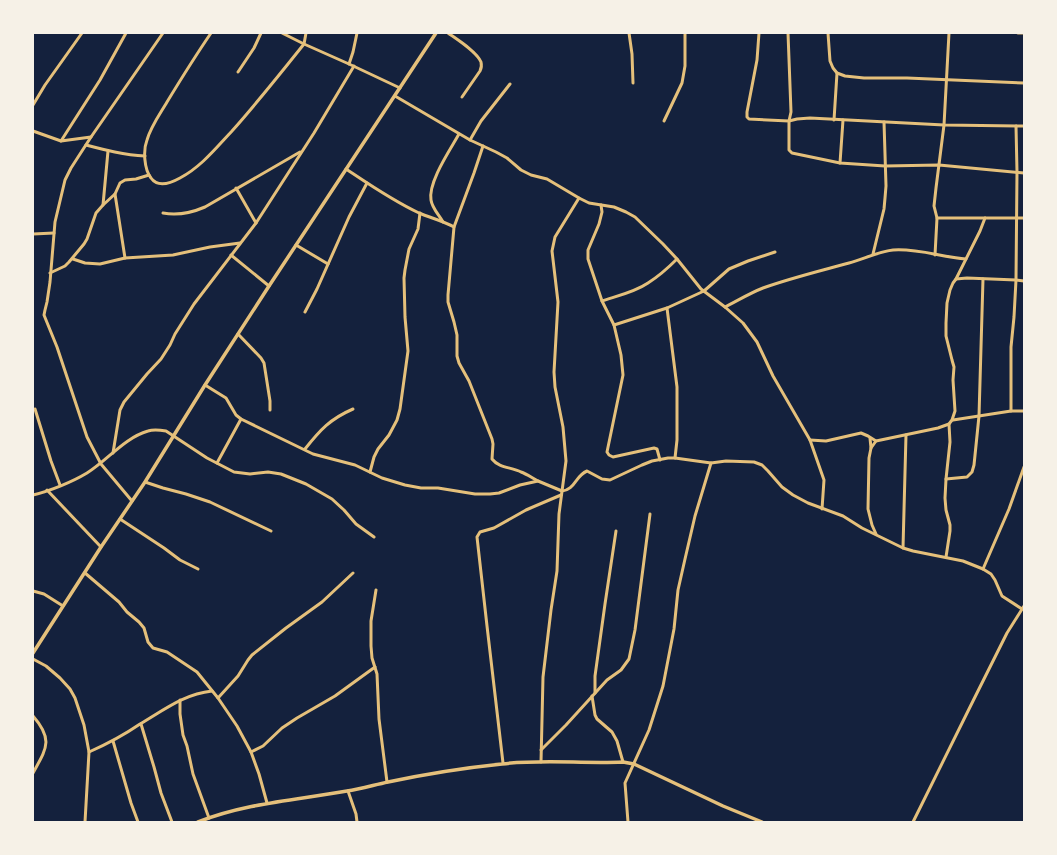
<svg xmlns="http://www.w3.org/2000/svg" width="1057" height="855" viewBox="0 0 1057 855" font-family="'Asap Condensed',sans-serif">
  <style>
    .lines { fill: none; stroke-linecap: round; stroke-linejoin: round }
    .minor { stroke: #e5c07b; stroke-width: 3 }
    .tertiary { stroke: #e5c07b; stroke-width: 3.5 }
  </style>
  <rect width="100%" height="100%" fill="#14213d"/>
  <g class="lines">
    <g class="minor">
      <path d="M211 33C196 55 181 79 167 102 160 114 151 126 147 140 143 150 144 169 151 178 158 188 171 183 180 178 201 167 216 148 232 131 257 103 280 74 304 44L306 33"/>
      <path d="M282 33 304 44 349 64 400 88"/>
      <path d="M448 33C458 40 477 52 481 62 482 66 481 69 480 71L462 97"/>
      <path d="M629 33 632 54 633 83"/>
      <path d="M759 33 757 60 747 112V117L749 119 789 121V150L792 153 840 163 885 166 939 165 1024 173"/>
      <path d="M788 33 791 112 789 121 797 119 810 118 944 125 1024 126"/>
      <path d="M828 33 830 61 833 68 837 73 845 76 864 78H907L1024 83"/>
      <path d="M1018 33H1024"/>
      <path d="M349 64 353 52 357 33"/>
      <path d="M238 72 254 48 261 33"/>
      <path d="M395 96 470 140 496 152 507 158 521 170 531 175 547 179 579 198 589 203 614 207 626 212 635 217 663 244 677 259 701 289 725 307 743 323 757 342 773 376 810 440 824 480 822 509"/>
      <path d="M33 105 45 85 82 33"/>
      <path d="M834 120 837 73"/>
      <path d="M664 121 682 83 685 66V33"/>
      <path d="M33 131 61 141 91 137"/>
      <path d="M470 140 481 121 510 84"/>
      <path d="M61 141 100 80 126 33"/>
      <path d="M86 145C105 150 124 155 145 156"/>
      <path d="M483 146 474 173 454 227 448 295V302L454 322 457 335V356L459 363 469 381 492 439 493 444 492 459C499 468 511 467 521 472 527 474 532 478 538 481"/>
      <path d="M840 163 843 120"/>
      <path d="M346 169C370 185 393 201 419 213 431 218 443 221 454 227"/>
      <path d="M236 188 256 223"/>
      <path d="M115 194 125 258"/>
      <path d="M103 205 108 151"/>
      <path d="M601 205 602 212 599 224 588 250V259L602 301 614 325 621 355 623 375 607 452 609 455 613 457 654 448 657 449 660 460"/>
      <path d="M163 213C178 216 191 213 205 207L300 152"/>
      <path d="M937 218H1024"/>
      <path d="M443 222C439 215 432 208 431 200 428 182 450 150 459 134"/>
      <path d="M33 234 54 233"/>
      <path d="M296 245 328 264"/>
      <path d="M873 254 884 209 885 198 886 186 884 122"/>
      <path d="M231 255 269 286"/>
      <path d="M935 255 937 218 934 206 936 188 944 125 949 33"/>
      <path d="M73 259 85 263 100 264 125 258 173 255 210 247 240 243"/>
      <path d="M50 273 65 266 69 262 84 244 87 239 96 213 103 205 115 194 120 183 125 180 136 179 149 175"/>
      <path d="M956 279 967 278 1016 280 1024 281"/>
      <path d="M602 301C617 296 635 292 648 283 659 276 668 268 677 259"/>
      <path d="M725 307C737 301 750 293 763 288 791 278 820 271 849 263 864 259 877 252 893 250 917 248 941 257 966 259"/>
      <path d="M667 308 677 387V440L675 458"/>
      <path d="M305 312 317 289 349 217 367 183"/>
      <path d="M614 325 667 308 704 291 729 269 748 261 775 252"/>
      <path d="M238 334 261 358 264 363 270 401V410"/>
      <path d="M205 385 226 398 236 415 241 419 313 454 355 465 382 478 405 485 421 488H438L475 494H490L499 493 520 485 538 481 562 491C575 490 575 476 587 471L602 479 610 480 642 465 652 461 668 458H675L711 463 726 461 754 462 762 465 768 471 782 487 793 495 808 503 843 516 862 528 903 548 913 551 963 561 983 569 991 574 995 580 1002 596 1022 609"/>
      <path d="M35 409 51 461 60 485"/>
      <path d="M1011 411V347L1014 317 1016 280 1017 172 1016 126"/>
      <path d="M953 420 1011 411H1024"/>
      <path d="M870 438 871 448 869 458 868 509 872 525 876 534"/>
      <path d="M810 440 826 441 861 433 868 436 876 441"/>
      <path d="M871 448 876 441 938 428 949 424 952 420 955 411 953 380 954 367 952 360 946 336V323L947 303 950 290 953 283 956 279 980 231 985 218"/>
      <path d="M305 449C320 430 330 419 353 409"/>
      <path d="M113 453 120 410 124 402 147 374 161 359 170 345 175 334 194 304 256 223 314 133 354 66"/>
      <path d="M217 463 241 419"/>
      <path d="M370 472 374 457 378 449 389 435 397 420 400 409 408 351 405 317 404 278 405 270 409 249 418 229 420 213"/>
      <path d="M946 479 967 477 972 472 974 465 979 416 983 279"/>
      <path d="M145 482 163 488 186 494 210 502 271 531"/>
      <path d="M47 490 101 547"/>
      <path d="M33 495C50 491 72 482 87 473 108 460 124 438 148 431 154 429 160 430 166 431L207 458 234 472 250 474 268 472 281 474 306 484 332 499 344 510 356 524 374 537"/>
      <path d="M132 501 101 464 87 437 57 347 46 320 44 315 45 310 47 302 50 282 55 222 65 180 71 168 91 137 163 33"/>
      <path d="M120 519 164 548 180 560 198 569"/>
      <path d="M903 548 906 435"/>
      <path d="M946 557 950 531V525L946 510 945 498 946 479 950 442 949 424"/>
      <path d="M983 569 1009 509 1024 467"/>
      <path d="M85 573 119 602 127 612 139 622 144 628 148 642 153 648 167 652 197 672 218 698 237 726 251 752 259 774 267 803"/>
      <path d="M376 590 371 621V646L372 658 377 674 379 719 387 782"/>
      <path d="M33 591 44 594 63 606"/>
      <path d="M33 659 46 666 60 678 70 689 75 698 84 725 89 752 85 822"/>
      <path d="M595 693V676L605 604 616 531"/>
      <path d="M592 696 595 715 597 719 612 732 617 741 623 762"/>
      <path d="M218 698 238 676 248 660 252 655 286 628 322 602 353 573"/>
      <path d="M180 700V714L183 735 187 746 193 774 209 818"/>
      <path d="M33 716C54 740 46 749 33 773"/>
      <path d="M141 724 154 767 161 793 172 822"/>
      <path d="M113 741 131 803 138 822"/>
      <path d="M541 750 566 725 607 680 621 670 629 659 635 630 650 514"/>
      <path d="M89 752C107 744 124 735 140 724 164 710 184 694 212 691"/>
      <path d="M251 752 263 746 282 728 297 718 335 696 375 667"/>
      <path d="M541 762 543 677 551 610 557 571 559 514 566 461 563 427 555 387 554 372 558 302 552 251 555 237 579 198"/>
      <path d="M503 763 487 626 477 537 480 532 494 528 526 510 561 495"/>
      <path d="M348 791 356 814 357 822"/>
      <path d="M628 822 625 783 649 730 663 686 674 629 678 590 685 559 695 516 711 463"/>
      <path d="M913 822 973 701 1007 633 1024 606"/>
    </g>
    <g class="tertiary">
      <path d="M33 653 101 547 145 482 205 385 269 286 436 33"/>
      <path d="M198 822C246 803 297 800 347 791 360 789 374 785 388 782 426 774 463 768 502 764 542 759 583 764 623 762L634 764 723 806 762 822"/>
    </g>
  </g>
  <rect width="1057" height="855" fill="none" stroke="#f6f1e7" stroke-width="68"/>
</svg>
